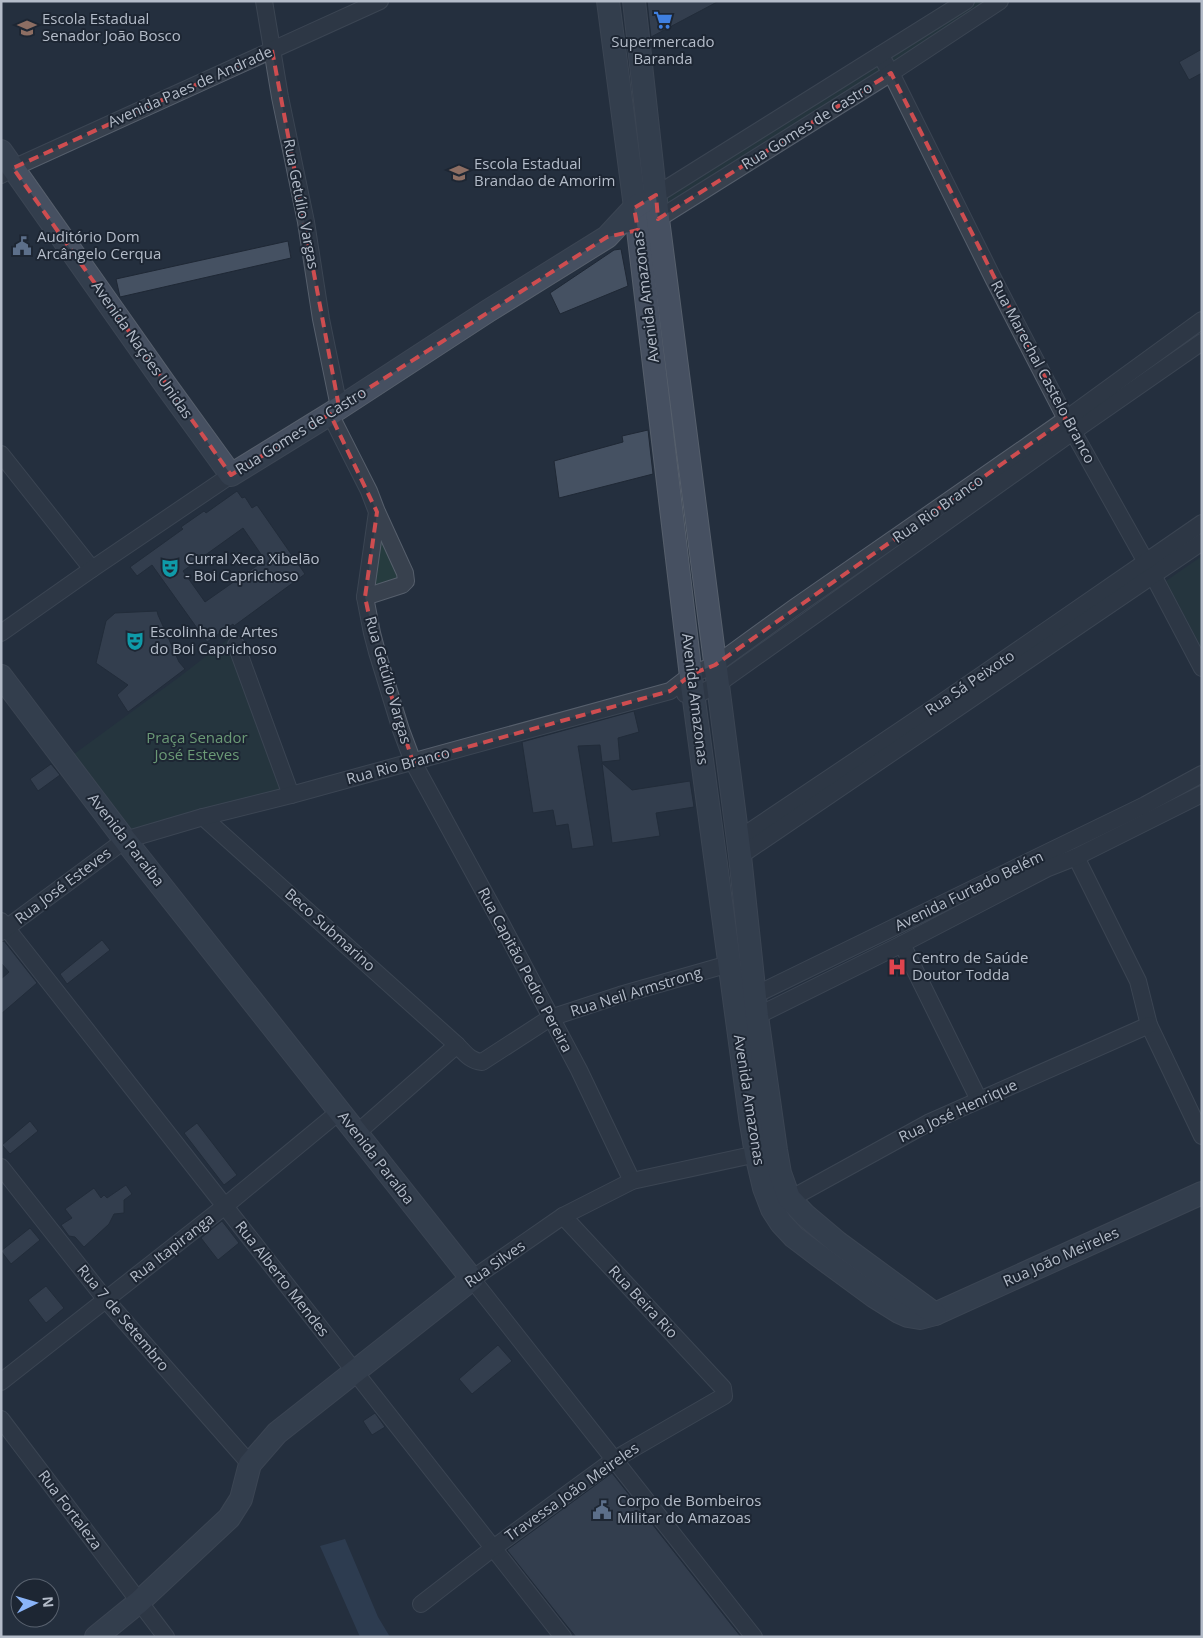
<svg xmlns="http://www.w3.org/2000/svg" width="1203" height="1638" viewBox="0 0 1203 1638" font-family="'Open Sans',sans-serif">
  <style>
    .green { fill: #263c3f }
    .water { fill: #394c67 }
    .building { fill: #455162; stroke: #1f2835; fill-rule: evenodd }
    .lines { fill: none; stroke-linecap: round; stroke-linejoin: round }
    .street-casing { stroke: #565f6c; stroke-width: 18 }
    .secondary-casing { stroke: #565f6c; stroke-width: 24 }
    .street { stroke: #38414e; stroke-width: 16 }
    .secondary { stroke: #465061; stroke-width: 22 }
    .marked { fill: none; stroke: #ce4d50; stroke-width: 4; stroke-dasharray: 10 6; stroke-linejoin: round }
    .labels { text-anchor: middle; stroke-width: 4; stroke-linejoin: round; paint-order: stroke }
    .poi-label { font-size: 15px; fill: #b4bcc9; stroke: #1d2633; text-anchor: start }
    .street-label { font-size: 15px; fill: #b4bcc9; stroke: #1d2633 }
    .park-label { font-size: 15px; fill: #6b9a76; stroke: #1d2633 }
  </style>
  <rect width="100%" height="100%" fill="#242f3e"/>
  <g class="green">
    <path d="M968 1H1000L658 218 656 196Z"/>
    <path d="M381 522 407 579 368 594Z"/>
    <path d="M1202 556V649L1166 581Z"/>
    <path d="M231 637 270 744 290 790 127 838 66 760 178 678Z"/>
  </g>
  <path class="water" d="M345 1539 378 1617 390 1637H360L320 1546Z"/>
  <g class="building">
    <path d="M647 1H719L651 37Z"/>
    <path d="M1202 49V73L1189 80 1179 62Z"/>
    <path d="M288 241 291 258 120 297 116 279Z"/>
    <path d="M621 249 628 286 560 314 550 293 614 250Z"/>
    <path d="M648 430 653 474 559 498 554 461 623 442 622 436Z"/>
    <path d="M237 491 242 498 245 497 252 508 257 505 305 574 234 626 233 624 207 642 152 565 137 576 130 567 183 529 181 527 204 511 206 513ZM243 528 265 560 205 602 183 571Z"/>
    <path d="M157 611 158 615 179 662 185 669 128 712 117 695 128 685 96 663 106 621 115 613Z"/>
    <path d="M634 711 639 732 618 738 620 760 602 762 600 745 578 746 594 846 572 849 568 824 556 826 553 810 533 813 522 742Z"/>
    <path d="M602 763 632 790 690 781 694 807 656 813 660 836 612 843Z"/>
    <path d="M51 764 60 775 38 791 30 779Z"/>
    <path d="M102 940 110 950 67 984 60 974Z"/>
    <path d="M4 941 37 983 1 1014V979L9 972 1 963V942Z"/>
    <path d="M30 1121 38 1131 10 1154 2 1145Z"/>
    <path d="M197 1123 237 1175 224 1185 184 1133Z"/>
    <path d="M126 1185 132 1194 124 1200V1213L114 1214 109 1224 84 1247 75 1237 69 1236 61 1225 72 1218 65 1209 94 1188 101 1198 104 1195 107 1198Z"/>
    <path d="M222 1221 239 1243 218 1260 201 1238Z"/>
    <path d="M30 1228 40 1240 11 1264 1 1251Z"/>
    <path d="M46 1286 64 1308 46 1323 28 1300Z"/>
    <path d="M498 1345 512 1361 472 1394 459 1379Z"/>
    <path d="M375 1413 385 1427 372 1435 363 1421Z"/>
    <path d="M612 1473 741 1637H576L567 1626 507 1550Z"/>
  </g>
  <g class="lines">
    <g class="street-casing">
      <g id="street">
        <path d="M264 1 280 97 306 222 321 319 339 407"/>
        <path d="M880 55 891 73 994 280 1066 419 1146 562 1202 668"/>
        <path d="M1 175 13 168 380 1"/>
        <path d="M656 195 966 1"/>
        <path d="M658 219 891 73 1000 1"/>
        <path d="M330 414 369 491 377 512 365 597 372 633 377 652 401 730 413 762 501 923 579 1070 632 1181"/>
        <path d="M1 454 92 569"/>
        <path d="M365 597 402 585 406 581 405 573 378 514"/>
        <path d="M1 633 92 569 231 475"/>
        <path d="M236 645 291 795"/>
        <path d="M685 694 695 696 718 684 1074 431 1202 342"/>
        <path d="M203 817 457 1045C465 1053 470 1061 482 1062L550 1018 620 995 729 964"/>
        <path d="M737 840 944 701 1202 523"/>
        <path d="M740 856 1202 542"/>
        <path d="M1076 857 1138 981 1149 1025 1202 1136"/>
        <path d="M1 921 563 1637"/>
        <path d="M1 932 125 840 203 817 291 795 670 691 692 674 715 665 795 607 1066 419 1202 320"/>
        <path d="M902 944 979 1100"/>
        <path d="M747 999 1042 855 1145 805 1202 774"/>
        <path d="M749 1020 902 944 1048 868 1076 857 1202 794"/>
        <path d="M357 1133 457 1045"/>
        <path d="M1 1167 106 1300 250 1464"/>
        <path d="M781 1204 930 1122 1149 1025"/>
        <path d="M1 1382 225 1206 340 1111"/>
        <path d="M1 1419 166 1637"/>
        <path d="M421 1604 492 1549 615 1459 724 1396 723 1388 563 1216"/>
        <path d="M754 1637 472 1279 563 1216 632 1181 766 1152"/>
      </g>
    </g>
    <g class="secondary-casing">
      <g id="secondary">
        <path d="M608 1 638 230 692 685 750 1117 756 1154 764 1188 772 1209 781 1223 794 1237 819 1256 875 1297 899 1312 908 1316 920 1318 935 1314 1202 1193"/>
        <path d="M634 1 658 219 740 856 757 1016 776 1150 780 1173 789 1198 805 1215 837 1242 935 1314"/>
        <path d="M1 151 165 384 231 475 330 414 488 311 607 237 634 208 642 203"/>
        <path d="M1 676 125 840 472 1279 277 1433 250 1464 241 1499 229 1518 139 1602 96 1637"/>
      </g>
    </g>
    <use href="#street" class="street"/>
    <use href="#secondary" class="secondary"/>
  </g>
  <path d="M0 0H1203V1638H0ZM272 50 339 407 607 237 638 230 634 208 656 195 658 219 891 73 1066 419 715 665 692 674 670 691 413 762 377 652 365 597 377 512 330 414 231 475 13 168Z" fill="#242f3e" fill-opacity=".55" fill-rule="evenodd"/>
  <path class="marked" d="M272 50 339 407 607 237 638 230 634 208 656 195 658 219 891 73 1066 419 715 665 692 674 670 691 413 762 377 652 365 597 377 512 330 414 231 475 13 168Z"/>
  <defs>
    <g id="supermarket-bare" transform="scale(1.5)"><path d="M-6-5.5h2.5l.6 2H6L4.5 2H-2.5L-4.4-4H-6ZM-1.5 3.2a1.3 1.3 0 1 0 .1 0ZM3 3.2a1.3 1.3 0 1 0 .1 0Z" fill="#3f7fe0" stroke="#1d2633" stroke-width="2.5" paint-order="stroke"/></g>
    <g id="school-bare" transform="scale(1.5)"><path d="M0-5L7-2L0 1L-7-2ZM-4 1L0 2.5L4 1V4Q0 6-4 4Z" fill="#8d6e63" stroke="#1d2633" stroke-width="2.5" paint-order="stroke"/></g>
    <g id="civic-bare" transform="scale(1.5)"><path d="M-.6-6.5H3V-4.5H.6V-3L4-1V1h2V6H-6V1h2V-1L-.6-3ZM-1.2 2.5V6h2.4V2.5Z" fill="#5c6f8a" stroke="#1d2633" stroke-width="2.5" paint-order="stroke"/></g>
    <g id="theatre-bare" transform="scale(1.5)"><path d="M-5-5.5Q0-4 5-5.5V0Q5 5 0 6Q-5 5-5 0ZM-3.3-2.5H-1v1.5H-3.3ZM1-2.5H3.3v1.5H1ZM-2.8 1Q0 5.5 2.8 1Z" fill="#0f9aa8" stroke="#1d2633" stroke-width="2.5" paint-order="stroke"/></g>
    <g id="hospital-bare" transform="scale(1.5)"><path d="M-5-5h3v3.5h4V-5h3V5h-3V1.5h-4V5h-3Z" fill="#e0444e" stroke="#1d2633" stroke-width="2.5" paint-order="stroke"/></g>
  </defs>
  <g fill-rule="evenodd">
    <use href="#supermarket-bare" x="663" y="20"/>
    <use href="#school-bare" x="27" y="28"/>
    <use href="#school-bare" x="459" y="173"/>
    <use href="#civic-bare" x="22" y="246"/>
    <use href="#theatre-bare" x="170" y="568"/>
    <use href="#theatre-bare" x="135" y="641"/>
    <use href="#hospital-bare" x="897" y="967"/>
    <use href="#civic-bare" x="602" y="1510"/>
  </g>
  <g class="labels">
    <g class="poi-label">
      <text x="42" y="24">Escola Estadual<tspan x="42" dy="17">Senador João Bosco</tspan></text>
      <text x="663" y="47" text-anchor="middle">Supermercado<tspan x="663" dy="17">Baranda</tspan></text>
      <text x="474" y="169">Escola Estadual<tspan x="474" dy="17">Brandao de Amorim</tspan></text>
      <text x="37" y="242">Auditório Dom<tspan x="37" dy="17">Arcângelo Cerqua</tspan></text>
      <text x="185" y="564">Curral Xeca Xibelão<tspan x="185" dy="17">- Boi Caprichoso</tspan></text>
      <text x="150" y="637">Escolinha de Artes<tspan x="150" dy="17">do Boi Caprichoso</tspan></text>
      <text x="912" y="963">Centro de Saúde<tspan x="912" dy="17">Doutor Todda</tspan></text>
      <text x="617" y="1506">Corpo de Bombeiros<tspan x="617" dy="17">Militar do Amazoas</tspan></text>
    </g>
    <g class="street-label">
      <text transform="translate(190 87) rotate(-24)" y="5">Avenida Paes de Andrade</text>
      <text transform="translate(807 126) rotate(-32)" y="5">Rua Gomes de Castro</text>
      <text transform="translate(301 204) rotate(79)" y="5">Rua Getúlio Vargas</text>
      <text transform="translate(646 297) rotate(-97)" y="5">Avenida Amazonas</text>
      <text transform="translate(142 350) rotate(55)" y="5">Avenida Nações Unidas</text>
      <text transform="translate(1043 372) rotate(62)" y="5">Rua Marechal Castelo Branco</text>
      <text transform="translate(301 431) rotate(-32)" y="5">Rua Gomes de Castro</text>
      <text transform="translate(938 509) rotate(-35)" y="5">Rua Rio Branco</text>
      <text transform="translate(388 680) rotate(74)" y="5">Rua Getúlio Vargas</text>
      <text transform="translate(970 683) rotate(-34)" y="5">Rua Sá Peixoto</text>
      <text transform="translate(695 699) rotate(83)" y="5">Avenida Amazonas</text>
      <text transform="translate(398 766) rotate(-15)" y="5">Rua Rio Branco</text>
      <text transform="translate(126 840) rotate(52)" y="5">Avenida Paraíba</text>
      <text transform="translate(63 886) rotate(-37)" y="5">Rua José Esteves</text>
      <text transform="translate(969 891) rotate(-26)" y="5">Avenida Furtado Belém</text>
      <text transform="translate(330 930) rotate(42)" y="5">Beco Submarino</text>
      <text transform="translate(525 970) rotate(62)" y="5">Rua Capitão Pedro Pereira</text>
      <text transform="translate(636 992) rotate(-17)" y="5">Rua Neil Armstrong</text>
      <text transform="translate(749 1100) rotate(81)" y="5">Avenida Amazonas</text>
      <text transform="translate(958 1111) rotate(-25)" y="5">Rua José Henrique</text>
      <text transform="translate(376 1158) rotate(52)" y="5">Avenida Paraíba</text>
      <text transform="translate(172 1248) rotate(-38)" y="5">Rua Itapiranga</text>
      <text transform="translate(1061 1257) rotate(-24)" y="5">Rua João Meireles</text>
      <text transform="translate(495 1264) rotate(-35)" y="5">Rua Silves</text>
      <text transform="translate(282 1279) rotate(52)" y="5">Rua Alberto Mendes</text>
      <text transform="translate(643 1302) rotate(47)" y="5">Rua Beira Rio</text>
      <text transform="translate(123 1318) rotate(50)" y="5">Rua 7 de Setembro</text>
      <text transform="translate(572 1492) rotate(-35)" y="5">Travessa João Meireles</text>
      <text transform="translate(70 1510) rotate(53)" y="5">Rua Fortaleza</text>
    </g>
    <g class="park-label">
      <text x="197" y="743">Praça Senador<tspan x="197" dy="17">José Esteves</tspan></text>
    </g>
  </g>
  <rect width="1203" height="1638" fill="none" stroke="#b4bcc9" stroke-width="5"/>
  <g transform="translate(35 1603) rotate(85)"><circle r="24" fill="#1d2633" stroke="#59626f"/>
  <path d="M0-4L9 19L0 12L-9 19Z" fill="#8ab4f8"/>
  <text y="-8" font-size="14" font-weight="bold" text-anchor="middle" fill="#b4bcc9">N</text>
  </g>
</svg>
